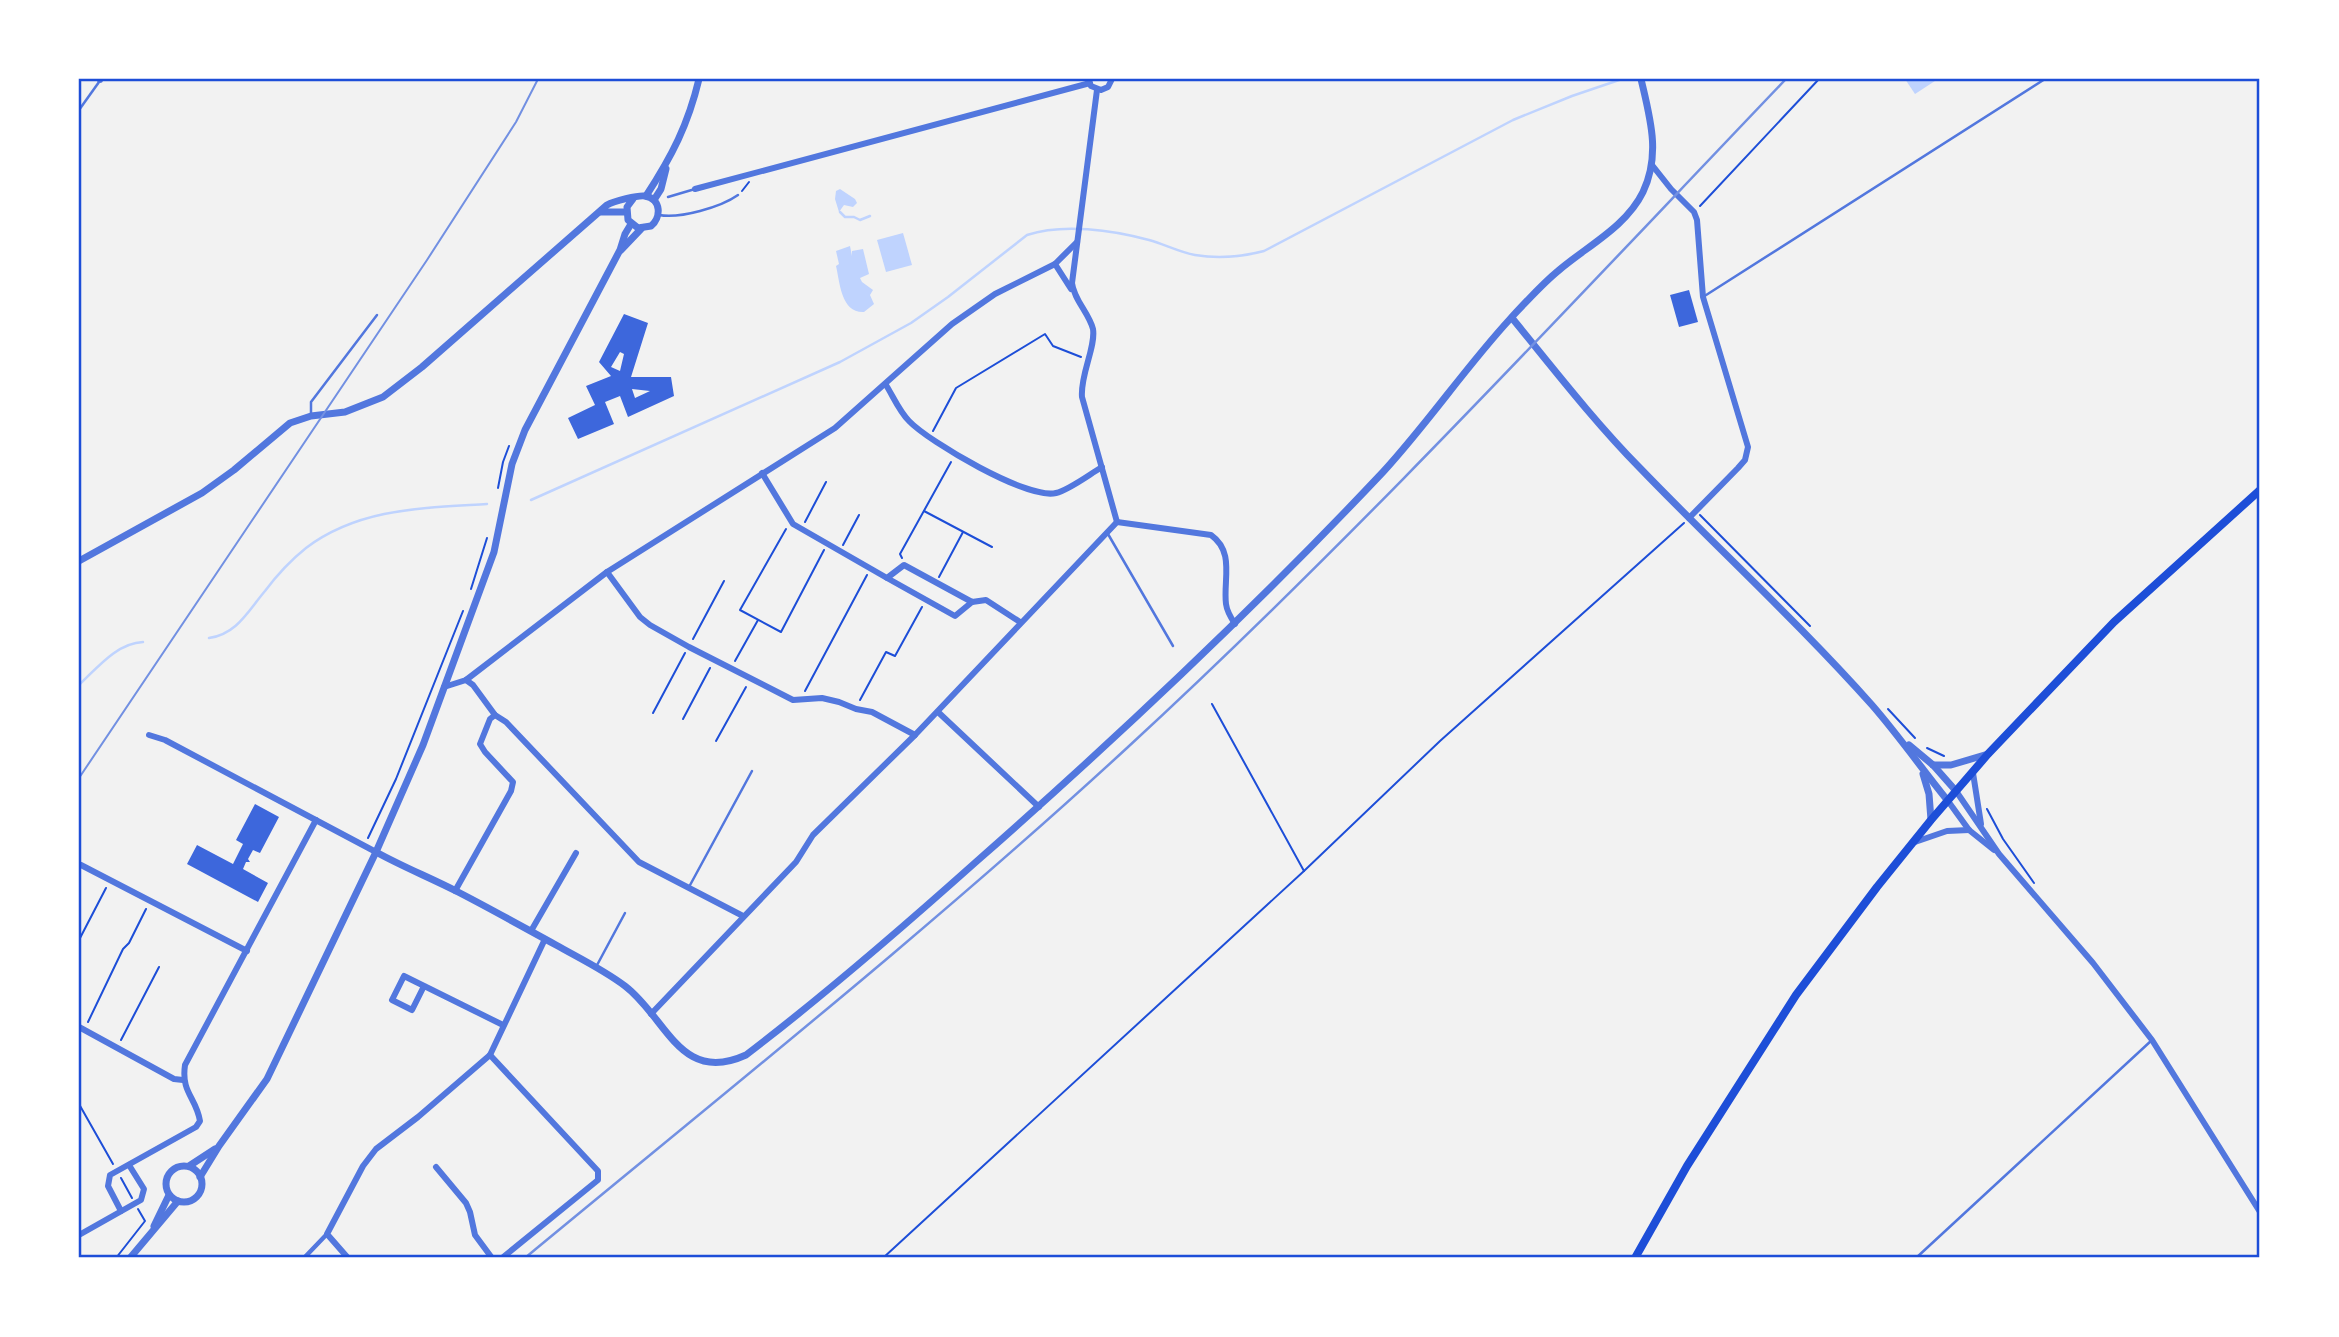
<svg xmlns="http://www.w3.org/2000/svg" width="2339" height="1337" viewBox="0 0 2339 1337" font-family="Signika,sans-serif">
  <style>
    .water { fill: #bfd3fe }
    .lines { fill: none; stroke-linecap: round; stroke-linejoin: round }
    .stream { stroke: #bfd3fe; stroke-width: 2.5 }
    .building { fill: #3d67dc; fill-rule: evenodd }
    .path { stroke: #1d4ed8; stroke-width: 2 }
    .service { stroke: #5277de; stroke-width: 2.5 }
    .pedestrian { stroke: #5277de; stroke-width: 4.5 }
    .minor { stroke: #5277de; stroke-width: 6 }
    .tertiary { stroke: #5277de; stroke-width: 7 }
    .secondary { stroke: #1d4ed8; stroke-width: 8 }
    .tram { stroke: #7290e2; stroke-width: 2 }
    .rail { stroke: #7290e2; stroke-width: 2.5 }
    .neatline { fill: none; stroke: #1d4ed8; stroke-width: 2.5 }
  </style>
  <rect width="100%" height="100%" fill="#f2f2f2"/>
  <g class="water">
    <path d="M1905 79H1938L1915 94Z"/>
    <path d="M840 189 855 199 857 203 853 207 844 205 839 212 835 199 836 191Z"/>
    <path d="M903 233 912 265 886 272 877 240Z"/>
    <path d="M850 246 852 256V251L863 249 869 274 860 278 862 282 873 290 870 295 874 304 864 312C841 313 840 283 836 266L839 264 836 251Z"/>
  </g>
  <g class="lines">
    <g class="stream">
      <path d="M840 212 845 217H854L860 220 870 216"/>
      <path d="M531 500 840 362 911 323 948 297 1027 235C1063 223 1112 230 1149 240 1164 244 1179 252 1195 255 1218 259 1241 257 1264 251L1513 120 1572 96 1622 79"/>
      <path d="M209 638C237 634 248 611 265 591 277 575 291 560 306 548 359 508 423 508 487 504"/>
      <path d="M79 685C97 668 117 643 143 642"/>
    </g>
  </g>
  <g class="building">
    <path d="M1689 290 1698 322 1679 327 1670 295Z"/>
    <path d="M624 314 648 323 631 377H671L674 396 628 417 620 396 605 402 614 424 578 439 568 418 595 405 586 386 611 376 599 362ZM620 352 624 354 620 371 611 367ZM632 389 650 391 635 398Z"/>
    <path d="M255 804 279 817 260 853 253 850 248 859 250 862H246L243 869 268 883 258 902 187 864 197 845 233 864 243 844 236 840Z"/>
  </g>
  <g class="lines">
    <g class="path">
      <path d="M742 191 749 182"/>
      <path d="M1700 206 1819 79"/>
      <path d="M933 431 956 388 1045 334 1053 346 1081 357"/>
      <path d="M498 488 503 462 509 446"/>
      <path d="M924 511 992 547"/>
      <path d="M1700 515 1810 626"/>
      <path d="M805 522 826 482"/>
      <path d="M786 529 740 610 781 632 824 550"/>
      <path d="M843 545 859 515"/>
      <path d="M902 558 900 554 951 462"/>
      <path d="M939 577 963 532"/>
      <path d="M471 589 487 538"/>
      <path d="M693 639 724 581"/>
      <path d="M735 661 758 620"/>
      <path d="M805 691 867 575"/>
      <path d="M860 700 886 652 895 656 922 607"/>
      <path d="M1212 704 1304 871"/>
      <path d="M1888 709 1915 738"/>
      <path d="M653 713 685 653"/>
      <path d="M683 719 710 668"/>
      <path d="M716 741 746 687"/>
      <path d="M1927 748 1944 756"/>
      <path d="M1987 809 2003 839 2034 883"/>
      <path d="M368 838 396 779 463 611"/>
      <path d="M79 940 106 888"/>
      <path d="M88 1022 123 949 129 943 146 909"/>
      <path d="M121 1040 159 967"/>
      <path d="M79 1104 113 1164"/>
      <path d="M121 1178 132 1198"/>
      <path d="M116 1258 145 1221 138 1209"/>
      <path d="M883 1258 1304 871 1440 741 1684 523"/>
    </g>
    <g class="service">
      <path d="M79 110 99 82"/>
      <path d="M668 197 695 189"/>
      <path d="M659 215C680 219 721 207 738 195"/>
      <path d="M1703 297 2045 79"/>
      <path d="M311 416V402L377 315"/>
      <path d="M1108 534 1173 646"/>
      <path d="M689 887 752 771"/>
      <path d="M596 967 625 913"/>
      <path d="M431 1258H432"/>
      <path d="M1916 1258 2152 1040"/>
    </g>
    <path class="pedestrian" d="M304 1258 327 1234"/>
    <g class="minor">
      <path d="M1088 79 1091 86 1101 90 1108 87 1112 79"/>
      <path d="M100 80V79"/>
      <path d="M1097 90 1072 283C1074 300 1089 313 1093 329 1096 347 1080 375 1082 397L1117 522"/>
      <path d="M1652 165 1671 189 1694 212 1697 220 1703 297 1748 447 1745 460 1738 468 1689 518"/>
      <path d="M695 189 1090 83"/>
      <path d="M1055 264 1071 289"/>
      <path d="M886 385C893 396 899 411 909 421 929 442 1028 500 1056 493 1069 490 1090 474 1102 467"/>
      <path d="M762 473 793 524 887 578 904 565 972 602 986 600 1020 622"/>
      <path d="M1117 522 1211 535C1235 552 1223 580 1226 604 1227 612 1231 618 1235 624"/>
      <path d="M607 572 640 617 650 625 689 647 793 700 822 698 839 702 856 709 872 712 915 735"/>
      <path d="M887 578 955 616 972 602"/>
      <path d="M466 680 473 685 495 715 506 722 639 862 743 916"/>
      <path d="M444 687 466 680 607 572 835 428 952 324 995 294 1055 264 1077 242"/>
      <path d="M938 712 1039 807"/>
      <path d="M149 735 165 740 376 852"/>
      <path d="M1973 773 1981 824"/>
      <path d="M1956 791 1999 854 2093 963 2152 1040 2260 1212"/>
      <path d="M1948 801 1969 830 1994 850"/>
      <path d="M1915 842 1947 831 1969 830"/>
      <path d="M81 865 247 951"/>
      <path d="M455 891 511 791 513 782 485 752 480 744 490 719 495 715"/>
      <path d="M531 931 576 853"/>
      <path d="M424 986 412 1010 392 1000 404 976 503 1025"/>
      <path d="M651 1014 796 862 813 835 915 735 1117 522"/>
      <path d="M79 1027 174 1079 183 1080"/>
      <path d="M490 1055 598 1171V1180L502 1258"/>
      <path d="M436 1167 466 1203 470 1212 475 1235 492 1258"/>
      <path d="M121 1211 108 1186 110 1175 196 1127 200 1121C196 1097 181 1093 185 1065L316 820"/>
      <path d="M79 1235 141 1200 144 1189 129 1165"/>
      <path d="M348 1258 327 1234 363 1166 376 1149 418 1117 490 1055 545 939"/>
    </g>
    <g class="tertiary">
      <path d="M646 196C672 156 688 125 699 79"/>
      <path d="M654 200 661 189 666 169"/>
      <path d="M601 212H626"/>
      <path d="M621 250 641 229"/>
      <path d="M1512 318C1553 368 1593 420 1639 467 1716 547 1798 622 1872 705 1899 736 1922 769 1948 801"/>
      <path d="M79 561 202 493 234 470 290 423 311 416 345 412 383 397 422 367 607 205C614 201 638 195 645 196 662 199 661 218 651 226L638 228 628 220 627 207 633 199"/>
      <path d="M1909 745 1933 765 1956 791"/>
      <path d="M1933 765H1951L1988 754"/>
      <path d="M1923 774 1929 794 1931 820"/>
      <path d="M376 852C403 867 431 878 458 892 491 909 523 927 556 945 579 958 604 970 625 986 667 1018 680 1085 746 1055 826 994 902 928 977 861 1118 737 1254 609 1383 472 1428 423 1465 368 1510 319 1525 303 1541 285 1558 271 1587 246 1626 227 1643 192 1661 154 1650 118 1641 79"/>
      <path d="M189 1166 215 1149"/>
      <circle cx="184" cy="1184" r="18"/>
      <path d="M200 1177 219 1146 267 1079 376 852 423 745 494 552 512 464 525 430 620 250 625 234 631 224"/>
      <path d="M154 1226 169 1195"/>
      <path d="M130 1258 178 1201"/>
    </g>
    <path class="secondary" d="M1635 1258 1687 1166 1796 995 1877 887 1931 820 1988 754 2114 622 2260 490"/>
    <path class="tram" d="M79 778 427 260 516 122 538 79"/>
    <path class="rail" d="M525 1258C728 1090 934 926 1128 747 1358 535 1570 305 1786 79"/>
  </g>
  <rect width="2339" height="1337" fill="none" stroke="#ffffff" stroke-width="161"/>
  <rect x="80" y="80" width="2178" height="1176" class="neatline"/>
</svg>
